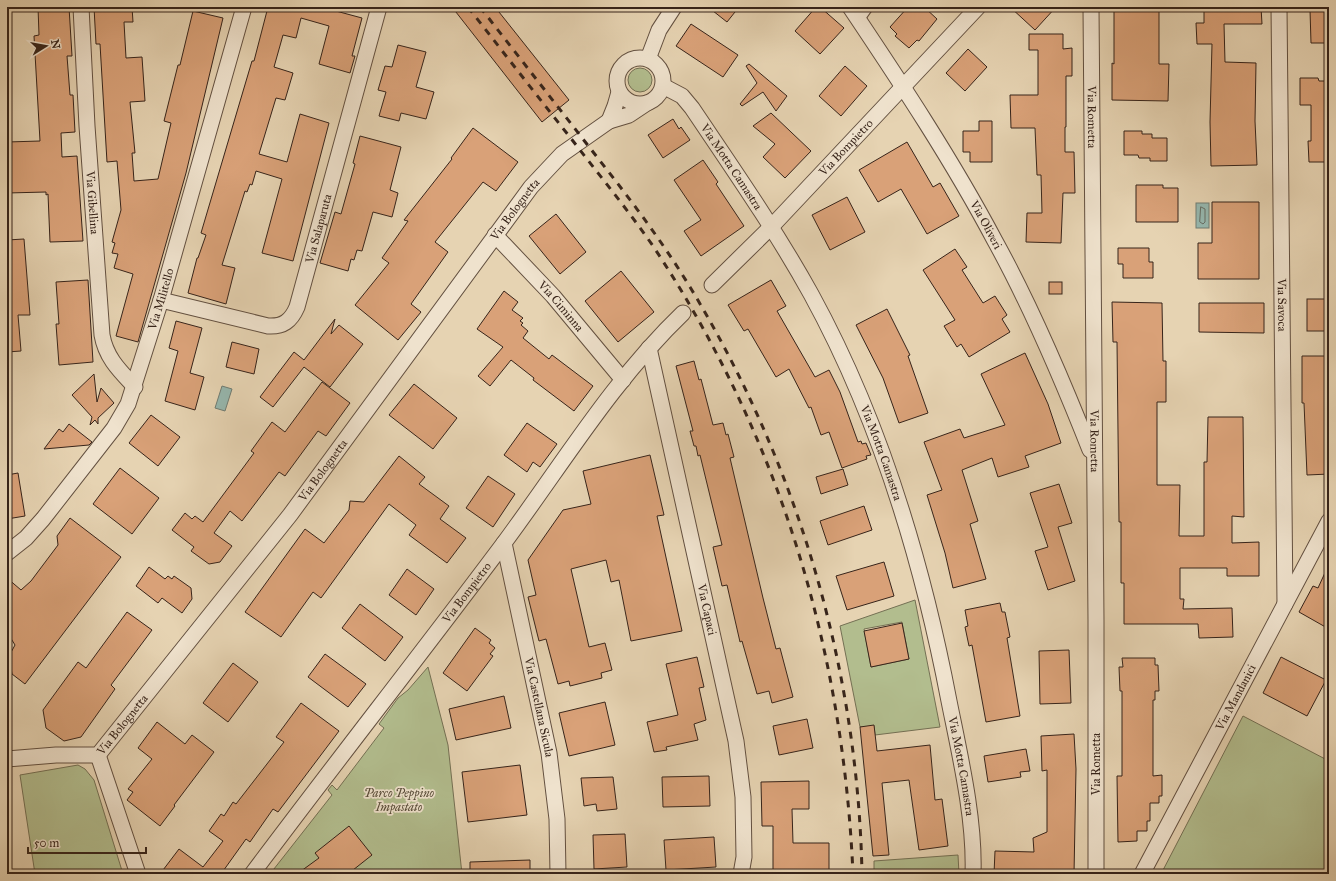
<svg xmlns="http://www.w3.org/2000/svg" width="1336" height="881" viewBox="0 0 1336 881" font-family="'IM FELL Great Primer',serif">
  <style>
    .green { fill: #b2bd8e; stroke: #747054; fill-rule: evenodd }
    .water { fill: #96b7ae; stroke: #707c73 }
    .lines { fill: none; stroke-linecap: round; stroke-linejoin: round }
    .shore { stroke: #666e64; stroke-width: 1 }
    .building { fill: #d9a178; stroke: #37241a }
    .service-casing { stroke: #635040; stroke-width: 10 }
    .minor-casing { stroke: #635040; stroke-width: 17 }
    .service { stroke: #efe2cd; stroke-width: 8 }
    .minor { stroke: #efe2cd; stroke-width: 15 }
    .rail { stroke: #37241a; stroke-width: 3; stroke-dasharray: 7 7; stroke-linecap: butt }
    .labels { text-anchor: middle; stroke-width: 3.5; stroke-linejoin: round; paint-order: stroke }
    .street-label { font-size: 12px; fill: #37241a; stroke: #efe2cd }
    .park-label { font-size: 12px; font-style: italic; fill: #564a37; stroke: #efe2cd }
  </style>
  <rect width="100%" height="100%" fill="#e6d3b2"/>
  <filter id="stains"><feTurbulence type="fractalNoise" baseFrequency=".005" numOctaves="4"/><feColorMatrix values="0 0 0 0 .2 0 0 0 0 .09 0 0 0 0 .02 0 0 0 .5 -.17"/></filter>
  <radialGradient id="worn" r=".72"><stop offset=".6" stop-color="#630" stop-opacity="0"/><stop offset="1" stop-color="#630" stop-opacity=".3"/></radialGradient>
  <g class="green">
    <circle cx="640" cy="80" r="12"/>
    <path d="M915 600 940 727 875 735 874 726 860 727 840 626ZM902 622 909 659 871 667 864 629Z"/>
    <path d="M428 667 448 745 462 874H305L302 870 297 874H270L332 795 328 790 332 785 337 790 384 728 379 724 398 698 408 690Z"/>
    <path d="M1243 716 1329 761V869L1326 874H1161Z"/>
    <path d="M78 765 85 769 94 780 123 874H35L20 775Z"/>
    <path d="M958 855 959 874H874V861Z"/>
  </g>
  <g class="water">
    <rect x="1196" y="203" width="13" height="25"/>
    <path d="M222 386 232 389 225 411 215 408Z"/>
  </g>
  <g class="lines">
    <path class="shore" d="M1201 207 1205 209V222L1203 224 1200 222Z"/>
  </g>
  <g class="building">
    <path d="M38 7H69L72 56H67L70 95H73L75 132 61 133 62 157 77 156 83 241 50 242 48 194 46 195V192L7 193V142L40 141 34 36 39 35Z"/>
    <path d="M94 7H132L133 22H124L126 58 142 57 145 101 130 102 135 153H132L134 181 158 179 171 123 164 121 178 65H180L193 11 223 18 186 173 138 342 116 336 133 274 114 268 118 254 112 253 115 243 112 242 121 210 117 161 107 162 100 44H96Z"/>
    <path d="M268 7H321L362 18 352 56H355L350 73 319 64 329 26 301 18 296 38 283 35 274 67 293 73 285 100 276 98 259 154 287 162 300 114 329 123 293 261 262 253 282 179 256 171 252 185 250 184 247 192 245 191 222 265 235 268 226 304 188 293 197 258H198L206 235 201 233 252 61H254Z"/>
    <path d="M452 7H495L569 100 542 122Z"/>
    <path d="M708 7H739L727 22Z"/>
    <path d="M816 7H820L844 28 820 54 795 31Z"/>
    <path d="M908 7H924L937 19 919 41 917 40 909 48 895 36 897 34 890 27Z"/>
    <path d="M1010 7H1056L1035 30Z"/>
    <path d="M1114 7H1159V64H1169L1168 101 1112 100V63L1114 64Z"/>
    <path d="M1204 7H1261L1262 24H1224L1225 62 1256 63 1255 121 1257 165 1211 166 1210 122 1212 44H1197L1196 23H1204Z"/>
    <path d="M1329 9V43H1311L1310 10Z"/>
    <path d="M691 24 738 55 723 77 676 46Z"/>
    <path d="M1029 34H1063V49L1072 48V76H1066V127H1065V152H1074L1075 193H1063L1061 243 1026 242 1027 213H1042L1041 175H1037L1035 128H1011L1010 95H1038V50H1029Z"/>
    <path d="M398 45 426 52 416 87 434 92 426 119 401 113 399 121 379 116 386 92 378 90 385 66 392 67Z"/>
    <path d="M968 49 987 67 965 91 946 73Z"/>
    <path d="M749 64 787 96 776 111 763 92 742 106 740 104 757 83 746 66Z"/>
    <path d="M845 66 867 86 841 116 819 96Z"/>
    <path d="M1300 78H1318L1319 81H1329V162H1309L1308 141H1311V105H1300Z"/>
    <path d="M771 113 811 151 785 178 763 157 775 144 753 126Z"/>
    <path d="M673 119 679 129 681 127 690 140 663 158 648 135Z"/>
    <path d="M979 121H992V162H970V152H963V131H979Z"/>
    <path d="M473 128 518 162 496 191 483 182 435 242 448 252 411 304 421 312 398 340 355 305 389 263 382 258 408 221 404 220 452 159 451 158Z"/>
    <path d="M1124 131H1142V134H1152V138H1167V161H1150V158H1139L1138 155H1124Z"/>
    <path d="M360 136 401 147 390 190 398 193 392 217 373 212 362 251 357 250 354 260 351 259 348 271 320 263 335 212 341 214 355 164 353 163Z"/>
    <path d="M907 142 933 187 940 183 959 216 927 234 901 189 878 202 859 170Z"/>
    <path d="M703 160 718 182 716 184 744 226 701 256 684 231 701 220 674 180Z"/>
    <path d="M1136 185H1163V188H1178V222H1136Z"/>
    <path d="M847 197 865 232 830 250 812 215Z"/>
    <path d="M1212 202H1259V279H1198V243H1212Z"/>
    <path d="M556 214 586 252 560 274 529 236Z"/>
    <path d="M24 239 30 315H18L21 351 7 352V240Z"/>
    <path d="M1118 248H1149V262H1153V278H1123V264H1118Z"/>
    <path d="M955 249 967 267 962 270 983 303 995 296 1007 315 1002 319 1010 332 969 357 961 344 957 347 944 326 955 320 923 270Z"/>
    <path d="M621 271 654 312 618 342 585 301Z"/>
    <path d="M88 280 93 362 59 365 56 324H59L56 282Z"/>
    <path d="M771 280 786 306 777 311 815 377 829 370 840 392 858 442 861 441 862 444 866 443 871 455 866 456 867 459 842 468 829 432 821 435 811 407 809 408 789 369 776 377 748 329 744 331 728 305Z"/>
    <rect x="1049" y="282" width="13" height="12"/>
    <path d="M504 291 518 302 512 310 523 318 520 321 523 323 521 325 528 331 523 338 549 359 552 355 593 386 574 411 533 380 534 378 511 360 490 386 478 376 503 347 477 329Z"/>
    <rect x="1307" y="299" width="22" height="32"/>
    <path d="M1112 302 1162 303 1163 361H1166V402H1157V485H1180L1179 536H1204V462H1207L1208 417H1243L1244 517 1232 516V543L1259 542V576H1227V568H1180V599H1184L1183 609 1232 608 1233 637 1199 638 1198 624H1124V583H1121V522H1119L1117 342H1113Z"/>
    <path d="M1199 303H1264V333L1199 332Z"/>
    <path d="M887 309 910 355 908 356 928 413 899 423 883 378 856 325Z"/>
    <path d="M335 319 331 334 339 325 363 344 330 387 304 367 273 407 260 397 294 352 304 360Z"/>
    <path d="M176 321 202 328 190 373 204 377 195 410 165 401 178 351 169 348Z"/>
    <path d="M232 342 259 349 254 374 226 367Z"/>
    <path d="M1025 353 1048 404 1061 443 1025 456 1029 467 998 477 992 458 962 470 978 521 970 524 986 579 953 588 945 553 927 495 942 490 924 442 960 429 964 438 1005 425 981 374Z"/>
    <path d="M1302 356H1329V474L1307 475 1304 403H1302Z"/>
    <path d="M694 361 699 380 701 379 713 425 723 423 726 435 728 434 734 457 730 458 763 598 776 649 780 648 793 697 772 703 769 691 757 694 742 641 740 642 727 585 722 586 713 547 722 545 700 455 698 456 696 446H694L690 431H693L676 366Z"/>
    <path d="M94 374 97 402 101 388 114 403 98 418V424L95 420 90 425 92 417 72 395Z"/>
    <path d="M322 382 350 403 326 436 318 431 285 476 279 472 242 521 230 511 214 533 232 546 220 562 209 564 191 551 194 547 172 530 185 513 192 519 195 516 203 522 254 453 251 451 272 422 285 432Z"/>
    <path d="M414 384 457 418 433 449 389 415Z"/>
    <path d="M151 415 180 437 158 466 129 443Z"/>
    <path d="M527 423 557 444 540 467 533 462 527 472 504 455Z"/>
    <path d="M69 424 92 442 89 445 44 449 59 429 63 432Z"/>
    <path d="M650 455 664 515 657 516 682 631 631 641 619 580 611 582 606 560 571 569 589 647 605 643 612 670 601 673 602 678 570 686 569 681 558 684 546 639 539 641 528 597 536 595 528 560 563 510 591 504 583 471Z"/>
    <path d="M399 456 425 477 419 484 449 506 440 519 466 538 447 563 409 535 416 525 389 504 321 598 313 592 281 637 245 612 305 529 324 543 349 510 350 501 364 502Z"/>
    <path d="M120 468 159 498 132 534 93 504Z"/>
    <path d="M843 469 848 485 821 494 816 477Z"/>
    <path d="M18 473 25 516 7 519V475Z"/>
    <path d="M488 476 515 494 493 527 466 508Z"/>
    <path d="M1059 484 1072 523 1058 527 1075 581 1048 590 1035 551 1048 547 1030 493Z"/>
    <path d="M864 506 872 530 828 545 820 521Z"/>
    <path d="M70 518 121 557 25 684 12 674 9 656 15 645 7 632V578L21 590 31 581 58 545 57 536Z"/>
    <path d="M884 562 894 596 847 610 836 576Z"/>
    <path d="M1329 564V629L1299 612 1313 586 1318 588Z"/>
    <path d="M149 567 165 579 168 576 172 579 174 576 191 588 192 599 182 613 162 598 158 603 136 586Z"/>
    <path d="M407 569 434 589 416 615 389 595Z"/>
    <path d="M1000 603 1002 612H1005L1010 637 1007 638 1020 716 986 722 972 645 969 646 965 627 968 626 965 610Z"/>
    <path d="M360 604 403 637 385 661 342 628Z"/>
    <path d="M127 612 152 630 111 685 115 689 81 737 64 741 46 728 43 710 78 662 86 668Z"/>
    <path d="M902 623 909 659 871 667 864 631Z"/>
    <path d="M475 628 491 640 489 643 495 648 490 654 493 656 467 691 443 673Z"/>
    <path d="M1069 650 1071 703 1040 704 1039 651Z"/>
    <path d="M325 654 366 684 348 707 308 677Z"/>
    <path d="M697 657 704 687 699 688 706 720 694 724 698 740 666 747 667 750 654 752 647 722 678 715 666 664Z"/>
    <path d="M1281 657 1326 680 1307 716 1263 693Z"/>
    <path d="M1122 658H1155V665H1158L1159 691H1155V700H1153V776L1162 775V796H1159V803H1150V821H1147V831H1137V841L1118 842 1117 776H1122V691H1120L1119 667H1123Z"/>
    <path d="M233 663 258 682 228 722 203 703Z"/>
    <path d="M504 696 511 728 456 740 449 709Z"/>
    <path d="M605 702 615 745 569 756 559 713Z"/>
    <path d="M301 703 339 731 278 812 273 809 250 842 246 839 221 874H160L179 849 203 867 223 841 209 831 221 814 224 816 233 802 236 804 284 742 276 737Z"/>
    <path d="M807 719 813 748 779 755 773 726Z"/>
    <path d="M157 722 185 744 192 735 214 752 174 805 175 806 160 826 127 800 133 792 128 789 152 759 138 748Z"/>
    <path d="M874 725 877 751 930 745 935 800 942 799 948 846 919 850 909 780 882 783 889 855 873 856 860 727Z"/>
    <path d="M1074 734 1076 769 1074 874H994L995 851 1034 852 1033 838 1047 832V770L1042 771 1041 736Z"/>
    <path d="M1026 749 1030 771 1020 772 1021 777 988 782 984 756Z"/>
    <path d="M520 765 527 815 468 822 462 772Z"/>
    <path d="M709 776 710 806 663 807 662 777Z"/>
    <path d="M613 777 617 809 597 811 596 804 584 806 581 778Z"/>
    <path d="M809 781V809H792L793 843H829V874H773V826H762L761 782Z"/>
    <path d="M349 826 372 855 348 874H297L319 858 315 853Z"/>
    <path d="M625 834 627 867 594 869 593 835Z"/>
    <path d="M714 837 716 867 666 870 664 840Z"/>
    <path d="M530 860V874H470V862Z"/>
  </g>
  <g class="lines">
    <g class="service-casing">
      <path id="service" d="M859 21 869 7"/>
    </g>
    <g class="minor-casing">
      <g id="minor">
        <path id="s1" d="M81 7 87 126 102 335C106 358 120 371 135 387"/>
        <path id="s2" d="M850 7C901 83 952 160 995 241 1032 308 1062 379 1090 450"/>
        <path id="s3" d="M1091 7 1096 620V874"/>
        <path id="s4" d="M1279 7 1285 604"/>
        <circle cx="640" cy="81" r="23"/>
        <path d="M648 59 659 30 674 7"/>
        <path id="s5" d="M663 86 682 96 692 108C733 169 775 229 811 294 880 420 922 560 949 701 960 756 975 819 973 874"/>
        <path d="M619 92 615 106 609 121 629 115 647 103"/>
        <path id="s6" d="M495 235 553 296 623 380"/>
        <path id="s7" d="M712 285 772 226 978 7"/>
        <path id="s8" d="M161 300 268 326C283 327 291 321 297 307L379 7"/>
        <path id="s9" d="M649 348 736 741 743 797 744 857 741 874"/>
        <path id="s10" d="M504 543 549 753 557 819 558 874"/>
        <path id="s11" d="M7 553 26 538 43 519 114 428 128 404 161 300 244 7"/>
        <path d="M98 755 138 874"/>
        <path id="s12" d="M7 759 56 755H98L290 515 531 187 562 154 609 121"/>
        <path id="s13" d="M252 874C335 763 421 654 504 543 562 465 613 380 683 313"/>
        <path id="s14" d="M1142 874 1329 521"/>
      </g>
    </g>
    <use href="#service" class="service"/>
    <use href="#minor" class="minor"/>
    <g class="rail">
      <path d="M468 7C503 52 538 97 573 141 600 176 628 210 653 246 779 436 843 647 853 874"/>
      <path d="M480 7C519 57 558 107 597 157 630 199 662 241 690 287 797 463 858 668 862 874"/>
    </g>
  </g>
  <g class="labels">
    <g class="street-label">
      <text dy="4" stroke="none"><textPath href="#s3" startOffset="110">Via Rometta</textPath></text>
      <text dy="4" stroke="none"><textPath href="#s7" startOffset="192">Via Bompietro</textPath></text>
      <text dy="4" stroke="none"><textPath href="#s5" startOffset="108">Via Motta Camastra</textPath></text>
      <text dy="4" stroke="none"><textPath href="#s1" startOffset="196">Via Gibellina</textPath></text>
      <text dy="4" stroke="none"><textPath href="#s12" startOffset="778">Via Bolognetta</textPath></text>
      <text dy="4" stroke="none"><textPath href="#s2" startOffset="257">Via Oliveri</textPath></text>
      <text dy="4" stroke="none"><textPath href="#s8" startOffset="229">Via Salaparuta</textPath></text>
      <text dy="4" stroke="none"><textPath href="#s11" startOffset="303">Via Militello</textPath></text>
      <text dy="4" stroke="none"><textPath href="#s4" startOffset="298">Via Savoca</textPath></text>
      <text dy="4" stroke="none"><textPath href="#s6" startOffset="97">Via Ciminna</textPath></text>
      <text dy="4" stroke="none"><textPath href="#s3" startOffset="434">Via Rometta</textPath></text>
      <text dy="4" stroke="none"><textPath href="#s5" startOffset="432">Via Motta Camastra</textPath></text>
      <text dy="4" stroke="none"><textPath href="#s12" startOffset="454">Via Bolognetta</textPath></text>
      <text dy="4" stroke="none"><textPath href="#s13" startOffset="354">Via Bompietro</textPath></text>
      <text dy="4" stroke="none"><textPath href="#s9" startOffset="268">Via Capaci</textPath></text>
      <text dy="4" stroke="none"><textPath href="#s14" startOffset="200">Via Mandanici</textPath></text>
      <text dy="4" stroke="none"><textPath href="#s10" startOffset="168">Via Castellana Sicula</textPath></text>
      <text dy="4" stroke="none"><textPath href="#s12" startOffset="130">Via Bolognetta</textPath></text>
      <text transform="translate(1096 764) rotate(-90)" y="4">Via Rometta</text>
      <text dy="4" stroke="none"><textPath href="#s5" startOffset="756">Via Motta Camastra</textPath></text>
    </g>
    <g class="park-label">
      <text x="399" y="797">Parco Peppino<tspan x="399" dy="14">Impastato</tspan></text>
    </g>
  </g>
  <rect width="1336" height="881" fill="none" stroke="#e6d3b2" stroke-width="24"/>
  <rect x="8" y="8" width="1320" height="865" fill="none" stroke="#37241a" stroke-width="2"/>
  <rect x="12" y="12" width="1312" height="857" fill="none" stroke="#37241a"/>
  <g transform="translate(46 46) rotate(79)" stroke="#efe2cd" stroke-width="3" paint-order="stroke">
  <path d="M0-3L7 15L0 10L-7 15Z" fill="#37241a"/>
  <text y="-6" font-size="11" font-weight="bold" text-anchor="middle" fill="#37241a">N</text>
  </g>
  <path d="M28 847v6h118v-6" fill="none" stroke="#37241a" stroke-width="2"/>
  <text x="34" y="847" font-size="12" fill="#37241a" stroke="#efe2cd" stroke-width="3" paint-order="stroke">50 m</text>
  <rect width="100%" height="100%" filter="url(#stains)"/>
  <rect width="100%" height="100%" fill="url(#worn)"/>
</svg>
